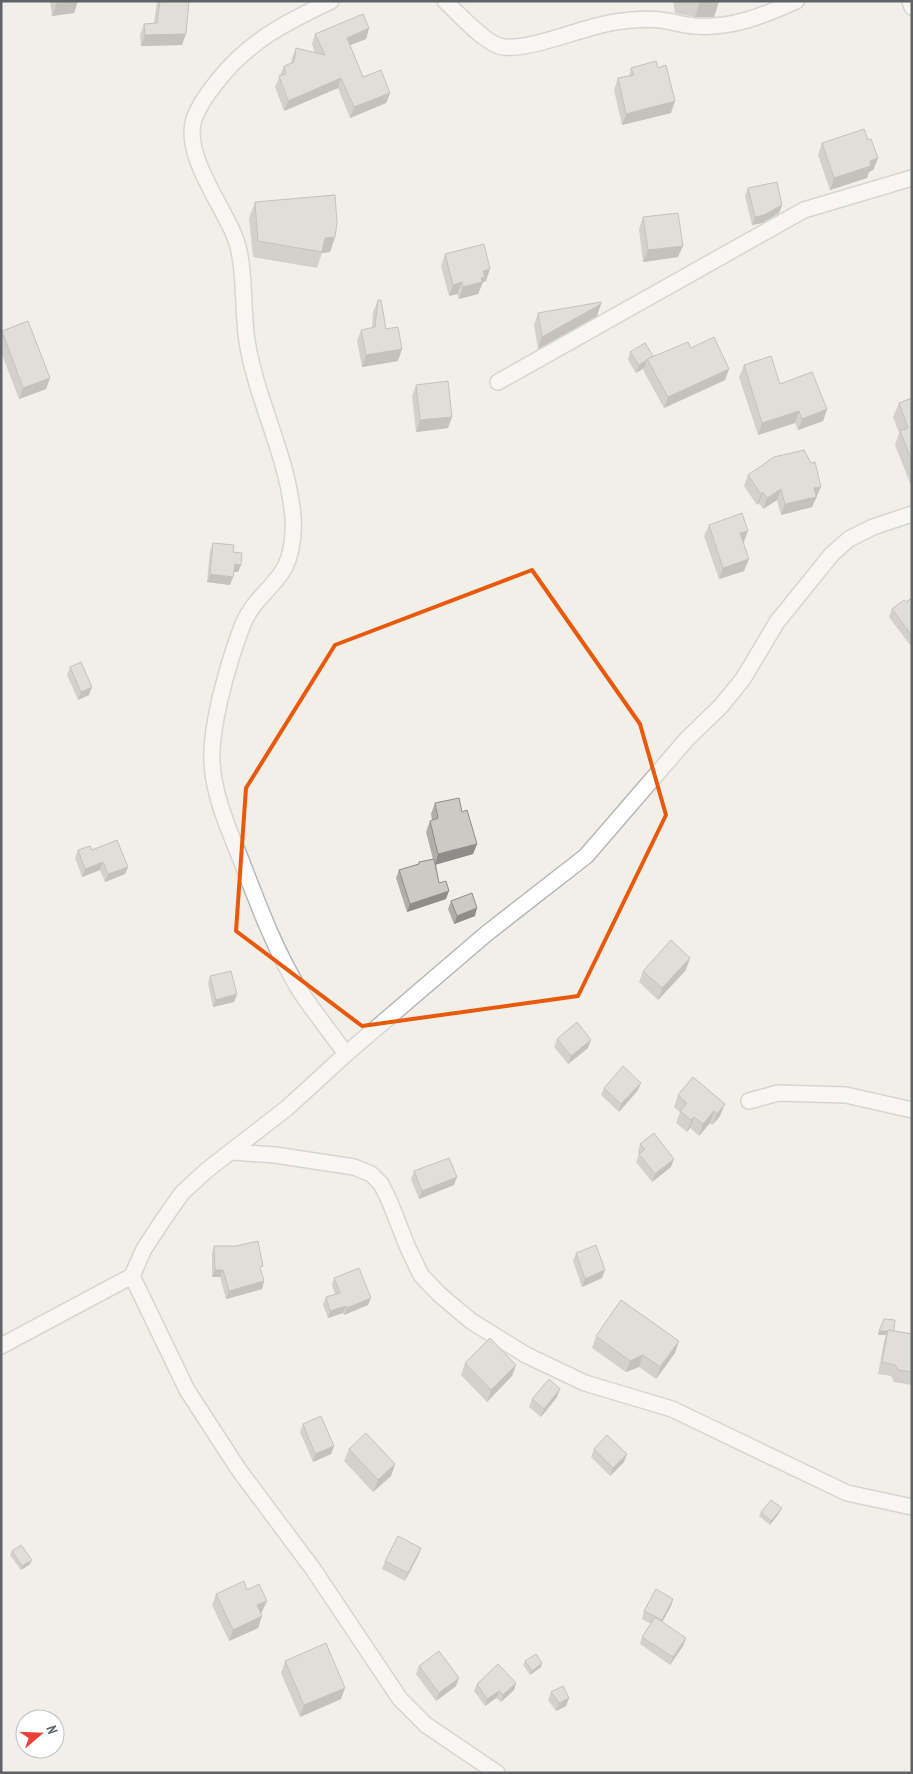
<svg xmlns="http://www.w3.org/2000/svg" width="913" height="1774" viewBox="0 0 913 1774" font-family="'PT Sans Narrow',sans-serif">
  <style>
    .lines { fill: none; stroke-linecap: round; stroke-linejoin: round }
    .street-casing { stroke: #b5b8bc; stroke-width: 18 }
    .street { stroke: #fff; stroke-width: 15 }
    .wall { fill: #afaea9 }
    .shaded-wall { fill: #8f8d8a }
    .building { fill: #cccac5; stroke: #8f8d8a }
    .marked { fill: none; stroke: #e8590c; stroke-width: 4; stroke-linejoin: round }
  </style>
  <rect width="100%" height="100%" fill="#f1efe8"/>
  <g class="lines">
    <g class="street-casing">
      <g id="street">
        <path d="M331 1C286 22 246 43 216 83 207 94 199 105 194 119 183 154 221 203 234 235 246 262 242 310 247 341 256 398 285 451 292 508 295 527 293 556 282 572 269 591 252 602 243 624 229 660 210 725 212 763 214 797 229 830 241 860 258 904 275 950 300 991 314 1012 331 1033 346 1054"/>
        <path d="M445 1C458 13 487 46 504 47 533 50 582 27 615 22 628 20 646 18 660 20 671 21 682 25 694 26 730 29 763 16 796 1"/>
        <path d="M910 1 912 7"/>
        <path d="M498 382 804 210 912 178"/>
        <path d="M749 1101 778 1093 846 1095 912 1110"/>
        <path d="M232 1152 275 1155 354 1167 371 1174 381 1184 389 1200 408 1248 421 1275 439 1294 471 1321 526 1355 585 1383 672 1409 847 1493 912 1507"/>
        <path d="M1 1346 132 1276"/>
        <path d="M497 1773 426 1725 400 1699 313 1569 239 1470 187 1390 132 1276 144 1249 163 1220 182 1193 207 1170 287 1108 346 1054 486 934 586 856 687 739 721 706 743 679 777 622 832 554 849 539 873 527 912 514"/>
      </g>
    </g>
    <use href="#street" class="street"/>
  </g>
  <g class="wall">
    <path d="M50 1H78L74 13 52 16Z"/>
    <path d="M157 1H189L182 45 141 46 140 35 144 24 154 23Z"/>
    <path d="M673 1H719L714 17H695L675 13Z"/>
    <path d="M369 28 366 39 350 45 363 77 390 93 386 103 350 118 338 88 284 111 275 87 284 66 291 63 292 58 296 48 315 53 312 44 315 34Z"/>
    <path d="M631 68 671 113 622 125 614 90 618 78 629 76Z"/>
    <path d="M868 140 878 158 873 170 869 172 867 178 830 190 818 155 822 143Z"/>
    <path d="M748 188 782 205 779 213 762 223 752 225 745 196Z"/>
    <path d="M255 202 335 237 330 252 322 253 317 268 253 257 249 218Z"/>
    <path d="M643 217 678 257 643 262 639 229Z"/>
    <path d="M445 254 486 281 483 282 478 294 459 299 457 294 449 296 441 266Z"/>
    <path d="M378 300 386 329 398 361 362 367 357 341 361 330 372 328 373 312Z"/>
    <path d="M538 313 597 316 538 349 534 325Z"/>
    <path d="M2 331 50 378 46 389 19 399 1 352Z"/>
    <path d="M691 348 725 380 664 408 643 370 644 368 636 373 628 360 630 352 653 357Z"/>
    <path d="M744 365 827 409 823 421 798 430 795 423 758 435 739 377Z"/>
    <path d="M416 385 448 428 416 432 412 396Z"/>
    <path d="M912 398V488L895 445 899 433 893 417 899 403Z"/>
    <path d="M748 475 817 497 816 498 812 507 781 515 777 500 763 509 759 503 757 505 744 486Z"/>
    <path d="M709 525 744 542 743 543 744 571 719 579 704 536Z"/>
    <path d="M213 543 233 552 241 565 238 572H234L233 577 230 585 207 582 210 551Z"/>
    <path d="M912 598V644L910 645 889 617 892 609Z"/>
    <path d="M70 667 89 695 78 700 67 675Z"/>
    <path d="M435 803 462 812 477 844 473 854 436 864 439 883 446 899 407 912 396 878 399 870 418 864 419 862 433 859 426 832 430 821 432 820 431 814Z"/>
    <path d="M78 850H92L128 867 125 874 105 882 100 870 82 877 75 858Z"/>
    <path d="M451 901 475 916 454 924 448 909Z"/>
    <path d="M686 970 658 1000 639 982 643 971Z"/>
    <path d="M210 976 237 994 234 1002 213 1007 208 983Z"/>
    <path d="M557 1039 588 1048 568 1064 554 1047Z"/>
    <path d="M693 1077 720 1116 712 1125 710 1123 699 1136 690 1128 687 1132 676 1123 680 1112 674 1107 678 1095Z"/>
    <path d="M604 1088 638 1090 619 1112 601 1095Z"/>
    <path d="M640 1144 671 1167 652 1182 636 1162 639 1154 638 1152Z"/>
    <path d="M414 1171 454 1185 419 1199 411 1179Z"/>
    <path d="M214 1246 261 1270 264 1281 262 1289 226 1299 220 1277H212V1253Z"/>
    <path d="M576 1253 602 1278 582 1287 573 1261Z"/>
    <path d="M334 1278 368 1305 344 1315 343 1313 328 1318 323 1305 326 1297 335 1294 332 1285Z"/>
    <path d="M884 1319 894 1331 912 1334V1385L894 1382 891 1376 878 1374 884 1341 886 1335H878Z"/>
    <path d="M596 1336 675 1353 656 1379 639 1367 626 1372 592 1348Z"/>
    <path d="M465 1363 516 1365 512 1376 487 1402 461 1375Z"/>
    <path d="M557 1397 541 1417 529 1407 532 1399Z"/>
    <path d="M303 1424 334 1446 331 1454 313 1462 300 1432Z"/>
    <path d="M349 1449 395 1464 391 1476 373 1492 344 1461Z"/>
    <path d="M594 1449 624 1462 610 1476 591 1457Z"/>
    <path d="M761 1512H780L770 1525 759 1516Z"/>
    <path d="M421 1548 418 1556 405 1581 382 1569 385 1561Z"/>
    <path d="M12 1551 30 1564 21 1570 10 1555Z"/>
    <path d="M247 1590 262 1612 261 1613 262 1616 258 1628 229 1641 212 1605 216 1594Z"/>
    <path d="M673 1599 671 1606 662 1622 686 1638 683 1646 670 1665 640 1644 642 1637 651 1624 642 1619 644 1611Z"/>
    <path d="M285 1661 341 1699 300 1717 281 1673Z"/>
    <path d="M525 1661 542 1663 541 1667 530 1675 523 1665Z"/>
    <path d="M419 1666 456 1686 436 1701 416 1674Z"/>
    <path d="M516 1683 514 1690 501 1702 496 1698 485 1706 474 1691 477 1684Z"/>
    <path d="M551 1692 569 1698 566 1706 556 1711 548 1700Z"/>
  </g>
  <g class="shaded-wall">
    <path d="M57 1H78L74 13 52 16Z"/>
    <path d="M700 1H719L714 17H695Z"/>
    <path d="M369 28 366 39 343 48 347 38Z"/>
    <path d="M186 34 182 45 141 46 145 35Z"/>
    <path d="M341 78 338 88 284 111 288 101Z"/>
    <path d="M390 93 386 103 350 118 354 107Z"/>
    <path d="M675 101 671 113 622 125 626 114Z"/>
    <path d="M878 158 873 170 869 172 867 178 830 190 834 178 870 161Z"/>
    <path d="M782 205 779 213 762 223 752 225 755 217Z"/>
    <path d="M335 237 330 252 322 253 325 238Z"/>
    <path d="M683 246 678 257 643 262 648 250Z"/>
    <path d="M490 269 486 281 483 282 478 294 459 299 463 287 483 271Z"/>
    <path d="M462 282 457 294 449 296 453 285Z"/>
    <path d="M601 304 597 316 538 349 542 337Z"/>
    <path d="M402 349 398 361 362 367 366 355Z"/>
    <path d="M647 360 644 368 636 373 639 365Z"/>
    <path d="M729 369 725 380 664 408 668 397Z"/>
    <path d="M50 378 46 389 19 399 23 388Z"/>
    <path d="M827 409 823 421 798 430 802 419Z"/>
    <path d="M799 411 795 423 758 435 762 423Z"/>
    <path d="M452 417 448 428 416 432 420 420Z"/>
    <path d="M821 487 812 507 781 515 785 504 814 488Z"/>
    <path d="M781 489 777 500 763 509 767 498Z"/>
    <path d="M763 492 759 503 757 505 761 494Z"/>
    <path d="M748 531 744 542 736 545 740 533Z"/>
    <path d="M749 559 744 571 719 579 723 568Z"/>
    <path d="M235 564 241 565 238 572H232Z"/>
    <path d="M210 574 233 577 230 585 207 582Z"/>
    <path d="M92 687 89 695 78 700 81 692Z"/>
    <path d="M477 844 473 854 435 865 438 854Z"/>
    <path d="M103 862 100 870 82 877 85 869Z"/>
    <path d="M128 867 125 874 105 882 108 874Z"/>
    <path d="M449 891 446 899 407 912 410 904Z"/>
    <path d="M477 908 475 916 454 924 457 916Z"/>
    <path d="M690 958 686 970 658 1000 662 988Z"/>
    <path d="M237 994 234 1002 213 1007 216 1000Z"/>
    <path d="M591 1040 588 1048 568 1064 571 1056Z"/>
    <path d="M641 1083 638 1090 619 1112 621 1104Z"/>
    <path d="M725 1104 720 1116 712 1125 717 1114Z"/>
    <path d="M714 1111 710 1123 699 1136 703 1124Z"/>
    <path d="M694 1117 690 1128 687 1132 691 1120Z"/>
    <path d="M674 1159 671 1167 652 1182 655 1174Z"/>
    <path d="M457 1177 454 1185 419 1199 422 1191Z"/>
    <path d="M215 1270H223L220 1277H212Z"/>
    <path d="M605 1270 602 1278 582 1287 585 1279Z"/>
    <path d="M264 1281 262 1289 226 1299 229 1291Z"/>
    <path d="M371 1298 368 1305 344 1315 347 1308Z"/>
    <path d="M346 1306 343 1313 328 1318 330 1311Z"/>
    <path d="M879 1331H887L886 1335H878Z"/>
    <path d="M679 1341 675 1353 656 1379 660 1367Z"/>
    <path d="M643 1355 639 1367 626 1372 630 1361Z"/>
    <path d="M516 1365 512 1376 487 1402 491 1390Z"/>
    <path d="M560 1389 557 1397 541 1417 544 1409Z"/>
    <path d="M334 1446 331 1454 313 1462 315 1454Z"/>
    <path d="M627 1454 624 1462 610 1476 613 1468Z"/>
    <path d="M395 1464 391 1476 373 1492 378 1480Z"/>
    <path d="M782 1508 780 1512 770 1525 771 1521Z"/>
    <path d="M421 1548 418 1556 405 1581 408 1573Z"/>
    <path d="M32 1560 30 1564 21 1570 22 1566Z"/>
    <path d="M673 1599 671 1606 659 1628 662 1620Z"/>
    <path d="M267 1601 262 1612 253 1617 257 1605Z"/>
    <path d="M262 1616 258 1628 229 1641 233 1630Z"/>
    <path d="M686 1638 683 1646 670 1665 673 1657Z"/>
    <path d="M542 1663 541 1667 530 1675 532 1671Z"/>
    <path d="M459 1678 456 1686 436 1701 439 1693Z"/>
    <path d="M516 1683 514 1690 501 1702 503 1695Z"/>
    <path d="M345 1688 341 1699 300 1717 304 1705Z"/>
    <path d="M499 1691 496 1698 485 1706 487 1699Z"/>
    <path d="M569 1698 566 1706 556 1711 559 1703Z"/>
  </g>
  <g class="building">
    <path d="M160 1H189L186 34 145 35 144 24 157 23Z"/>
    <path d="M363 14 369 28 347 38 363 77 381 70 390 93 354 107 341 78 288 101 279 76 286 74 284 66 294 62 296 48 325 55 315 34Z"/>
    <path d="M656 61 658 68 666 65 675 101 626 114 618 78 634 75 631 68Z"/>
    <path d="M864 129 868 140 871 139 878 158 870 161 871 166 834 178 822 143Z"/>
    <path d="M777 182 782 205 764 215 755 217 748 188Z"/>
    <path d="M335 195 337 223 335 237 325 238 322 252 258 241 255 202Z"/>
    <path d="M678 213 683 246 648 250 643 217Z"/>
    <path d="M484 244 490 269 483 271 485 277 481 278 482 282 463 287 462 282 453 285 445 254Z"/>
    <path d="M378 300H381L386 329 398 327 402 349 366 355 361 330 375 327Z"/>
    <path d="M601 302V304L542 337 538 313Z"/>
    <path d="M28 321 50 378 23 388 2 331Z"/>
    <path d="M714 337 729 369 668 397 647 359 688 342 691 348Z"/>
    <path d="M645 343 653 356 639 365 630 352Z"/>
    <path d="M771 356 780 384 812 372 827 409 802 419 799 411 762 423 744 365Z"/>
    <path d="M448 381 452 417 420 420 416 385Z"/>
    <path d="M912 398V461L900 431 908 428 899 403Z"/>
    <path d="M804 450 811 463 815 462 821 487 814 488 816 497 785 504 781 489 767 498 763 492 761 494 748 475 774 457Z"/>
    <path d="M742 513 748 531 740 533 749 559 723 568 709 525Z"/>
    <path d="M213 543 234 545 233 552 242 553 241 565 235 564 233 577 210 574Z"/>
    <path d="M912 598V636L892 609 904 600 906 602Z"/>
    <path d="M81 662 92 687 81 692 70 667Z"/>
    <path d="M459 798 462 812 467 810 477 844 438 854 430 821 438 818 435 803Z"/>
    <path d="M117 840 128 867 108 874 103 862 85 869 78 850 90 846 92 850Z"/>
    <path d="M434 859 439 883 446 881 449 891 410 904 399 870 419 864V862Z"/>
    <path d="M472 893 477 908 457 916 451 901Z"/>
    <path d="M671 940 690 958 662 988 643 971Z"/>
    <path d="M231 971 237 994 216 1000 210 976Z"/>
    <path d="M577 1022 591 1040 571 1056 557 1039Z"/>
    <path d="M623 1066 641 1083 621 1104 604 1088Z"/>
    <path d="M693 1077 725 1104 717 1114 714 1111 703 1124 694 1117 691 1120 680 1111 687 1103 678 1095Z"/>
    <path d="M654 1133 674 1159 655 1174 639 1154 645 1149 640 1144Z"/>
    <path d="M449 1158 457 1177 422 1191 414 1171Z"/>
    <path d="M258 1241 263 1266 260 1267 264 1281 229 1291 223 1270H215L214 1246H236Z"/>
    <path d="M596 1245 605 1270 585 1279 576 1253Z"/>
    <path d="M359 1268 371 1298 347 1308 346 1306 330 1311 326 1297 340 1293 334 1278Z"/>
    <path d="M621 1300 679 1341 660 1367 643 1355 630 1361 596 1336Z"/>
    <path d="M884 1319 895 1320 894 1331 888 1330V1331H879Z"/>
    <path d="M888 1330 912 1334V1372L898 1370 895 1365 882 1362Z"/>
    <path d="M490 1338 516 1365 491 1390 465 1363Z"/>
    <path d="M549 1379 560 1389 544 1409 532 1399Z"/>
    <path d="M321 1416 334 1446 315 1454 303 1424Z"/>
    <path d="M366 1433 395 1464 378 1480 349 1449Z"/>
    <path d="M607 1435 627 1454 613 1468 594 1449Z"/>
    <path d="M771 1500 782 1508 771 1521 761 1512Z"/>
    <path d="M398 1536 421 1548 408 1573 385 1561Z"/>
    <path d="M21 1545 32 1560 22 1566 12 1551Z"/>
    <path d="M244 1581 247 1590 259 1584 267 1601 257 1605 262 1616 233 1630 216 1594Z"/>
    <path d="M656 1589 673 1599 662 1620 644 1611Z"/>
    <path d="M655 1617 686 1638 673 1657 642 1637Z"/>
    <path d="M326 1643 345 1688 304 1705 285 1661Z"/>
    <path d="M439 1651 459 1678 439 1693 419 1666Z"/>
    <path d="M536 1654 542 1663 532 1671 525 1661Z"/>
    <path d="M498 1664 516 1683 503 1695 499 1691 487 1699 477 1684Z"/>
    <path d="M563 1686 569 1698 559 1703 551 1692Z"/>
  </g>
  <path d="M0 0H913V1774H0ZM532 570 640 724 666 815 578 996 362 1026 236 931 246 788 335 645Z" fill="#f1efe8" fill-opacity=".55" fill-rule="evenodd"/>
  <path class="marked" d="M532 570 640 724 666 815 578 996 362 1026 236 931 246 788 335 645Z"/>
  <rect width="913" height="1774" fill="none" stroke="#5f6368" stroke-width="5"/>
  <g transform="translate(40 1734) rotate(71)"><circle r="24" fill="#ffffff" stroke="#bfc1c3"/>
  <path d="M0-4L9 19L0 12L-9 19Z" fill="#ea4335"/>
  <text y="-8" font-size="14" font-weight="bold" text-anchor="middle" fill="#5f6368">N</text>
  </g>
</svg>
